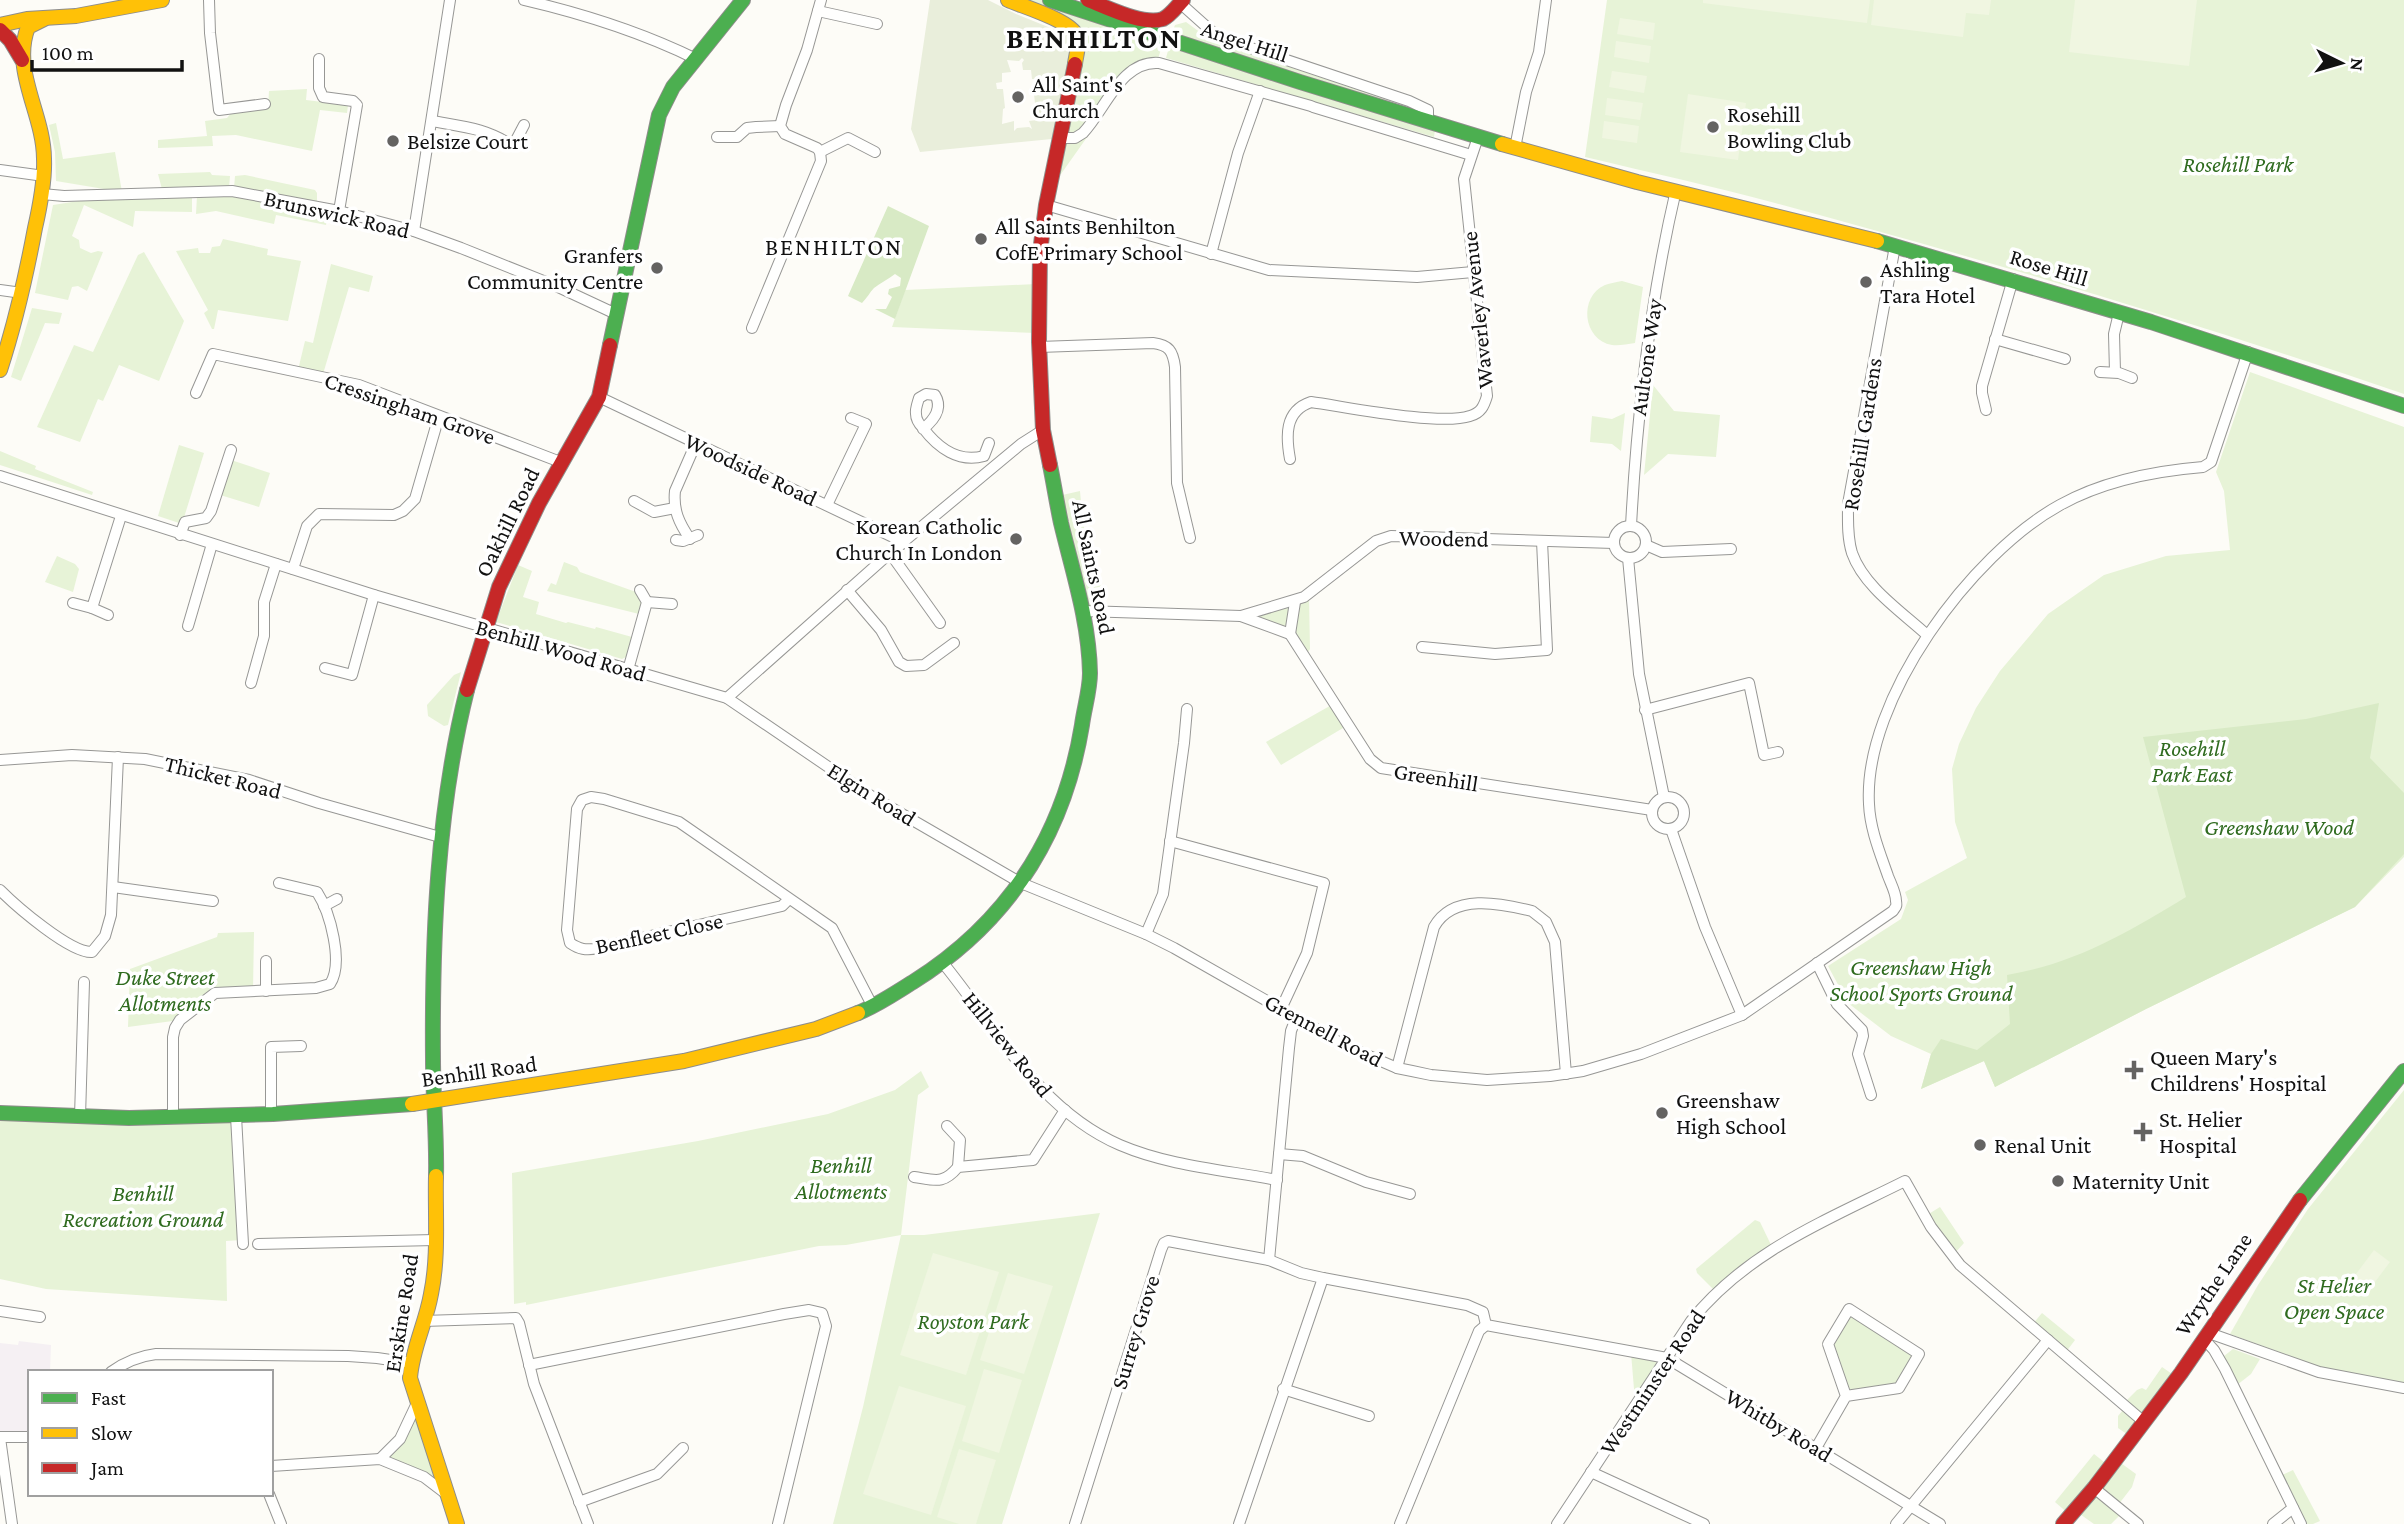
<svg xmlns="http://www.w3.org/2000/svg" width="2404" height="1524" viewBox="0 0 2404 1524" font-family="'Crimson Pro',serif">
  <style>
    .industrial { fill: #f5f0f3 }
    .green { fill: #e7f3d7 }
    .forest { fill: #d8eac5 }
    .cemetery { fill: #e9eedb; fill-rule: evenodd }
    .pitch { fill: #f0f6e1 }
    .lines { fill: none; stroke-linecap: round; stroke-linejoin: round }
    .street-casing { stroke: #979795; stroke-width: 12 }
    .fast-casing { stroke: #8e8d8b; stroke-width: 16 }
    .slow-casing { stroke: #8e8d8b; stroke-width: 16 }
    .jam-casing { stroke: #8e8d8b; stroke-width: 16 }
    .street { stroke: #fffffe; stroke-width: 10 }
    .fast { stroke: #4caf50; stroke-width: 14 }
    .slow { stroke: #ffc107; stroke-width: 14 }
    .jam { stroke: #c62828; stroke-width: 14 }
    .poi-dot { fill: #646362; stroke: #fff; stroke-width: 2.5 }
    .labels { text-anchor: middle; stroke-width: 7; stroke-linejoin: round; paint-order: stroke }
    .street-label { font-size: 23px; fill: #111; stroke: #fff }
    .poi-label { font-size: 23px; fill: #111; stroke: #fff; text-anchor: start }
    .park-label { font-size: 23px; font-style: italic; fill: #2f6b1f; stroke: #fff }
    .neighbourhood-label { font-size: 24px; letter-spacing: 2px; fill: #111; stroke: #fff }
    .district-label { font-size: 30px; font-weight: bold; letter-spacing: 2px; fill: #111; stroke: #fff }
  </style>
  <rect width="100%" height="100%" fill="#fdfcf7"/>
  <path class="industrial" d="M19 1341 51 1345 50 1372H30V1436L0 1435V1343L18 1345Z"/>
  <g class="green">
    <path d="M1014 0H1045L1163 42 1158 59 1141 61 1061 174H1054L1080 40Z"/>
    <path d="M1607 0H2404V394C2197 323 1987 260 1775 203 1712 186 1648 172 1585 157Z"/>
    <path d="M1186 22 1212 41 1421 111 1254 61 1172 33 1175 25Z"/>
    <path d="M1169 47 1435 130 1434 137 1166 58Z"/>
    <path d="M307 89 306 100 348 105 347 113 320 110 312 151 236 135 212 136 213 146 158 148V140L207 136 205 121 227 118 232 112 268 107 269 91Z"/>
    <path d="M56 123 63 159 115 152 122 192 56 181 55 152 49 125Z"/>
    <path d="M210 172 212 175 230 176 229 188 162 189 158 174Z"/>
    <path d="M245 175 315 190 317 193V205L234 188 235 176Z"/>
    <path d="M231 194 329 212 326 225 276 215 274 224 216 211 196 214 197 196Z"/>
    <path d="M192 197V212L135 211 133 227 84 205 72 236 79 240 80 248 91 253 98 251 103 252 87 291 78 286 72 287 68 300 35 293 53 205 85 200Z"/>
    <path d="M223 239 268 249 267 255 301 261 288 321 218 310 214 329H212L204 313 208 310 176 251 198 248 199 253H210L212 247 220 246Z"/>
    <path d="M144 252 184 321 159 381 119 365 103 401 98 399 80 442 37 427 74 345 93 352 138 255Z"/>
    <path d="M331 264 373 276 369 292 349 287 323 374 298 370 305 341 313 343Z"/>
    <path d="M1622 281 1643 287 1635 343C1627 344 1619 346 1612 345 1583 340 1578 297 1605 285 1610 283 1617 282 1622 281Z"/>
    <path d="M1036 284 1035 333 892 327 905 290Z"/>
    <path d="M32 308 62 313 59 324 45 323 21 381 11 377Z"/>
    <path d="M2250 372 2404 427V857L2355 907 2146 1009 1995 1087 1984 1061 1921 1089 1931 1054 1891 1036 1848 1003 1828 966 1901 919 1908 900 1905 892 1967 858 1955 822 1952 769 1959 744 1976 708 2000 671 2048 614 2104 575 2166 556 2230 550 2224 491 2216 472Z"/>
    <path d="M1653 385 1674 411 1720 415 1716 457 1668 454 1644 475Z"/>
    <path d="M1625 413 1621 451 1612 444 1590 442 1592 416 1612 419Z"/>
    <path d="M179 445 204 453 182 524 158 516Z"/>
    <path d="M0 451 36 466 35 469 93 492 92 495 0 465Z"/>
    <path d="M228 459 270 473 259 507 217 494Z"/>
    <path d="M1080 491 1083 525 1099 571 1104 609H1086L1058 496Z"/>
    <path d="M57 556 75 564 79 569 73 592 45 582Z"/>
    <path d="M564 562 577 567 580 572 636 592 642 602 639 614 547 591 551 583 556 585Z"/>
    <path d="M518 565 532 571 523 597 539 602 536 614 566 623 568 622 595 629 596 627 632 637 626 657 622 659 496 622Z"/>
    <path d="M1309 597 1310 649 1306 655 1292 633 1248 616Z"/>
    <path d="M461 672 448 725 444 726 428 716 427 705 454 675Z"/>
    <path d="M1335 703 1348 725 1281 765 1266 742Z"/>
    <path d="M254 932 253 990 226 991 180 1020 128 1027 130 969 217 937 218 933Z"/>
    <path d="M921 1071 929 1087 918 1095 901 1235H924L1100 1213 1002 1524H833L863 1407 901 1235 846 1245 819 1246 526 1305V1302L514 1304 512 1173 698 1141 828 1114 895 1090Z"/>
    <path d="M2404 1090V1385L2328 1370 2230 1334 2258 1285 2308 1209Z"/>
    <path d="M0 1113 236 1116 242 1240 226 1241 227 1301 46 1289 0 1279Z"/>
    <path d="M1940 1207 1964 1243 1953 1255 1927 1215Z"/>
    <path d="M1755 1220 1760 1222 1772 1247 1715 1291 1697 1273 1696 1269Z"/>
    <path d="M1849 1309 1919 1354 1899 1388 1846 1396 1828 1345Z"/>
    <path d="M2042 1313 2075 1340 2066 1352 2032 1325Z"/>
    <path d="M2233 1349 2260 1359 2251 1374 2237 1385 2224 1356Z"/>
    <path d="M1631 1353 1663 1359 1635 1401Z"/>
    <path d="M2162 1367 2175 1376 2131 1437 2118 1428V1416L2128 1404 2125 1402 2137 1390 2142 1388 2146 1390Z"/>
    <path d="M417 1409 442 1489 384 1458Z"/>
    <path d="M2094 1454 2109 1466 2070 1515 2055 1502Z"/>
    <path d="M2118 1461 2136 1474 2132 1487 2115 1509 2121 1514 2111 1524H2094L2077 1512Z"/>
    <path d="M2293 1470 2320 1521 2313 1524H2301L2278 1477Z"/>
  </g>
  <g class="forest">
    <path d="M888 206 929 226 895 319 875 309H886L892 297 888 294 889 289 900 286 901 278 895 274C889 279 880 283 874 288 870 292 867 298 862 303L848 296Z"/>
    <path d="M2379 703 2370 758 2404 793V854L2355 907 2146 1009 1995 1087 1984 1061 1921 1089 1931 1054 1941 1039 1977 1050 2010 1024 2007 975C2074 964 2129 932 2186 897L2143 737 2306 719Z"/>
  </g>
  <path class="cemetery" d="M930 0H988L1016 14 1068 35 1072 41V50L1052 139 920 152 911 129ZM1022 58 1024 60 1022 63 1023 70H1031L1032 79H1038V86H1033L1037 120 1029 121 1032 129 1029 127 1017 128 1014 131V121L1002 124 1003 109 1005 108 1003 89H997L996 83 1002 82V73L1011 72 1007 60 1019 61Z"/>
  <g class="pitch">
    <path d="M1703 0H1870L1867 23 1703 3Z"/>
    <path d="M1874 0H1991L1989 15 1966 13 1963 37 1871 25Z"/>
    <path d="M2075 0H2197L2189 66 2069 52Z"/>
    <path d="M1620 18 1655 23 1653 40 1617 34Z"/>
    <path d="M1616 41 1651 46 1649 63 1614 57Z"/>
    <path d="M1612 71 1647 76 1644 93 1609 87Z"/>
    <path d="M1688 94 1746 103 1738 160 1680 152Z"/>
    <path d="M1607 98 1643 103 1640 120 1605 115Z"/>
    <path d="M1604 121 1639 126 1637 143 1602 138Z"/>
    <path d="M2374 1250 2390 1262 2369 1290 2353 1278Z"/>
    <path d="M933 1253 999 1272 966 1375 900 1355Z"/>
    <path d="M1008 1273 1053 1286 1024 1374 980 1360Z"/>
    <path d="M984 1369 1022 1380 999 1453 962 1441Z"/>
    <path d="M899 1386 966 1406 931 1515 863 1494Z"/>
    <path d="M959 1449 996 1460 976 1524H959L937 1517Z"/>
  </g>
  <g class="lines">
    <g class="street-casing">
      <g id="street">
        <path d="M209 0 210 33 219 110 265 104"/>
        <path d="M524 0C584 14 641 32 696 59"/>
        <path d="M1180 3 1218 37 1409 101 1428 110V122"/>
        <path d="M818 11 877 24"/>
        <path d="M319 59V88L323 97 353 101 357 105 339 211"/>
        <path d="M1313 107 1471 155"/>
        <path d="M432 121C465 127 485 128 513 146L524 125"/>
        <path d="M717 137H737L747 128 756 127 780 126"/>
        <path d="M1061 138H1075L1083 133C1106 109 1121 60 1159 63L1311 106"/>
        <path d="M1515 148 1526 92 1539 52 1546 0"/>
        <path d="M820 152 848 138 875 152"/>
        <path d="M0 170 44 176"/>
        <path d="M42 194 64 196 232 191 339 211 414 231 461 248 556 286 616 314"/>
        <path d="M1046 205 1269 270 1417 277 1473 272"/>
        <path d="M414 231 450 0"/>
        <path d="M1895 246 1848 504C1848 520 1847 537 1852 553 1864 587 1902 612 1927 635"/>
        <path d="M1211 254 1238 153 1260 91"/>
        <path d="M0 290 22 293"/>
        <path d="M752 328 821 161 820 152 817 148 785 134 780 126 786 105 807 50 821 0"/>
        <path d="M1995 339 2065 359"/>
        <path d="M1039 347 1153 343C1169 345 1173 351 1175 367L1177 483 1190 538"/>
        <path d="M2100 372 2119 373 2132 378"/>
        <path d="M2115 372 2114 334 2119 313"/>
        <path d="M196 393 213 354 359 385 563 463"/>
        <path d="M599 397 893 537 902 544"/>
        <path d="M1986 410 1982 393V386L2013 279"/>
        <path d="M923 429C934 420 943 408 935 395L926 394 919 398C918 402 915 409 916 414 916 419 920 425 923 428 938 448 959 463 984 456L989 443"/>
        <path d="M1290 459C1286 437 1284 411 1311 402 1347 407 1439 426 1470 416 1481 413 1484 406 1487 396L1464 179 1478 137"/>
        <path d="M0 476 374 595 727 698 871 796 1021 883 1146 934 1174 948 1346 1046 1397 1068 1412 1071 1431 1075 1487 1080 1550 1076 1583 1071 1641 1054 1742 1015 1893 911C1896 906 1897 907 1896 901 1896 893 1891 884 1888 876 1880 853 1870 829 1869 804 1863 700 1971 554 2060 505 2103 481 2154 471 2203 467L2211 462 2248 352"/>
        <path d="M634 501 654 512 675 508"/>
        <path d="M827 505 866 424 851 418"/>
        <circle cx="1630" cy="542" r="16"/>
        <path d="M1631 526C1637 412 1650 301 1676 190"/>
        <path d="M180 535 185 522 206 518 211 511 231 450"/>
        <path d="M690 539C679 523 673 510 675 491L696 443"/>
        <path d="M676 540 683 541 698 535"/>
        <path d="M1646 545 1662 552 1731 549"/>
        <path d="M890 553 940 623"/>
        <path d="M1628 558 1639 674 1664 797"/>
        <path d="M293 569 307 526 319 514 394 515 403 511 415 499 439 416"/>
        <path d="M847 590 881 630 899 662 906 666 924 665 954 643"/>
        <path d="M647 602 672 604"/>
        <path d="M73 603 92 608 121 516"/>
        <path d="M92 608 108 615"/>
        <path d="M1084 611 1241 616 1304 597 1376 541 1391 536 1614 543"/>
        <path d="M1241 616 1290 634"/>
        <path d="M188 626 212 544"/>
        <path d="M1290 634 1370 759 1381 768 1652 810"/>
        <path d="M1290 634 1295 602"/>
        <path d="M1422 647 1495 654 1547 650 1542 541"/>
        <path d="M325 668 352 675 374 595"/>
        <path d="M628 670 647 602 640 590"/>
        <path d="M251 683 264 636V602L276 564"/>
        <path d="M727 698 890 553 1021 444 1043 430"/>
        <path d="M1645 710 1749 683 1764 755 1778 752"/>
        <path d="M0 760 72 755 145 759 249 780 319 803 440 837"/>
        <circle cx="1668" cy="813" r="16"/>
        <path d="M1671 829 1705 927 1742 1015"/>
        <path d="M1170 841 1324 883 1307 953 1281 1009"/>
        <path d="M113 887 213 901"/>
        <path d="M0 890C16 906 70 953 92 952L105 936 111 915 118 757"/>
        <path d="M789 899 782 906 598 948C586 951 579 949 570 943L567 930 577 809 582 800 591 797 604 799 679 822 832 928 873 1007"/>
        <path d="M324 906 337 899"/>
        <path d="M1146 934 1163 894 1184 743 1187 709"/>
        <path d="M266 961V991"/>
        <path d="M943 963C996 1028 1039 1110 1120 1145 1169 1166 1225 1170 1277 1180"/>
        <path d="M1817 963 1837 1004 1862 1030 1863 1036 1858 1054 1871 1095"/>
        <path d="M1397 1068 1434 927C1453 893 1500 903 1532 911L1546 922 1555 942 1566 1074"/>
        <path d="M271 1114V1047L301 1046"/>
        <path d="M236 1116 243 1244"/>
        <path d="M80 1117 84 982"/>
        <path d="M173 1117V1037L175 1028 180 1020 215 993 316 988 330 984C344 963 330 912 317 892L279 883"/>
        <path d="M947 1126 960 1140 958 1167"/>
        <path d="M1279 1154 1303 1156 1366 1182 1410 1194"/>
        <path d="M914 1177C935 1180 943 1185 958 1167L1033 1160 1065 1110"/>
        <path d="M258 1244 435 1240"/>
        <path d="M1269 1260 1289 1048 1291 1031 1296 1018"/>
        <path d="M0 1311 40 1317"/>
        <path d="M423 1321 516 1318 519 1323 534 1384 588 1524"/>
        <path d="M2209 1333 2319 1372 2404 1388"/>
        <path d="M2204 1339 2214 1350 2225 1369 2301 1524"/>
        <path d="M529 1365 784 1314 809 1310 822 1313 826 1326 778 1524"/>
        <path d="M111 1372C125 1362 139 1356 156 1354L348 1356 377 1358 411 1363"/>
        <path d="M1283 1389 1369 1416"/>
        <path d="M0 1437H30"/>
        <path d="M0 1438 12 1524"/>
        <path d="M1816 1448 1846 1396 1828 1344 1849 1309 1919 1354 1899 1388 1846 1396"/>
        <path d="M380 1459 400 1439 417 1403"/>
        <path d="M271 1466 380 1459 424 1477 445 1493"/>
        <path d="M1591 1472 1704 1524"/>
        <path d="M2094 1488 2138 1524"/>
        <path d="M269 1494 281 1524"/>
        <path d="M579 1502 657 1474 683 1448"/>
        <path d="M1075 1524 1161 1250 1164 1243 1168 1241 1269 1260 1301 1273 1323 1278 1467 1305 1483 1312 1486 1325 1667 1358 1940 1524"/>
        <path d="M1239 1524 1323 1278"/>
        <path d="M1400 1524 1479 1331 1486 1325"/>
        <path d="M1557 1524 1691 1321C1747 1251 1827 1220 1905 1181L1931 1227 1960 1265 2144 1422"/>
        <path d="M1896 1524 2048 1340"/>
        <path d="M2273 1524 2293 1508"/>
      </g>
    </g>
    <g class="fast-casing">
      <g id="fast">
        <path d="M1050 0 1300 82 1502 144"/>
        <path d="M1877 241 2151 322 2404 406"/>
        <path d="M610 345 659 115 673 87 743 0"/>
        <path d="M858 1013C878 1005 895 993 913 982 1008 922 1064 835 1082 725 1084 709 1090 690 1090 673 1089 621 1073 573 1061 523 1057 504 1054 485 1050 465"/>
        <path d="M0 1113 129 1118 273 1114 412 1104"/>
        <path d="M436 1176C437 1137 433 1098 433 1059 432 936 437 810 467 690"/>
        <path d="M2300 1200 2404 1071"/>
      </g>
    </g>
    <g class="slow-casing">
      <g id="slow">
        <path d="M1008 0C1024 7 1070 20 1077 36 1080 44 1076 55 1075 64"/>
        <path d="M0 25 27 19 76 16 162 0"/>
        <path d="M1502 144 1637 182 1877 241"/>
        <path d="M0 370C15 324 26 276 35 228 40 206 45 182 44 159 44 114 11 71 28 27L44 19"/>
        <path d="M412 1104 684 1061 816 1029 858 1013"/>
        <path d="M436 1176C435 1214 439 1256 431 1294 426 1323 412 1349 410 1378L457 1524"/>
      </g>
    </g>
    <g class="jam-casing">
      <g id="jam">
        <path d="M1088 0C1106 7 1144 26 1163 19 1171 15 1177 6 1183 0"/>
        <path d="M0 30 10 40 22 60"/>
        <path d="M1050 465 1043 430 1039 342 1040 252 1046 205 1075 64"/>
        <path d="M467 690 499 587 539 503 599 397 610 345"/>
        <path d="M2063 1524 2094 1488 2181 1373 2300 1200"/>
      </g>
    </g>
    <use href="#street" class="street"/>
    <use href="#fast" class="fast"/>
    <use href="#slow" class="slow"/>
    <use href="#jam" class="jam"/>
  </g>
  <g class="poi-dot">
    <circle cx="1018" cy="97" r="7"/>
    <circle cx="1713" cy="127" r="7"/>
    <circle cx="393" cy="141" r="7"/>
    <circle cx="981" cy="239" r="7"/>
    <circle cx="657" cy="268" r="7"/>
    <circle cx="1866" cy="282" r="7"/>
    <circle cx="1016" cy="539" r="7"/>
    <path d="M2130.5 1059.5h7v7h7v7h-7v7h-7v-7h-7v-7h7z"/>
    <circle cx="1662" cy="1113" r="7"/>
    <path d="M2139.5 1121.5h7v7h7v7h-7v7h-7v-7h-7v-7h7z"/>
    <circle cx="1980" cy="1145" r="7"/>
    <circle cx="2058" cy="1181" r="7"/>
  </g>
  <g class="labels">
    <g class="street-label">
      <text transform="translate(1245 41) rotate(18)" y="8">Angel Hill</text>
      <text transform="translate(337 214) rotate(13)" y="8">Brunswick Road</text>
      <text transform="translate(2049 267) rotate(17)" y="8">Rose Hill</text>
      <text transform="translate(1477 310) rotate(-96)" y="8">Waverley Avenue</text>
      <text transform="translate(1646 357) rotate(-82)" y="8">Aultone Way</text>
      <text transform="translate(410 408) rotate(19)" y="8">Cressingham Grove</text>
      <text transform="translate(1862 434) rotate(-81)" y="8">Rosehill Gardens</text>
      <text transform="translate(751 469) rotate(25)" y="8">Woodside Road</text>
      <text transform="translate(507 522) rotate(-64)" y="8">Oakhill Road</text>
      <text transform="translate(1444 538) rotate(1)" y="8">Woodend</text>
      <text transform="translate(1094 567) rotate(78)" y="8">All Saints Road</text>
      <text transform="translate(561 650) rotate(16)" y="8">Benhill Wood Road</text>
      <text transform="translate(223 777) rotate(14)" y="8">Thicket Road</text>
      <text transform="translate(1436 777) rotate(9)" y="8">Greenhill</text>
      <text transform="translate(872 794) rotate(32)" y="8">Elgin Road</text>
      <text transform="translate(659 933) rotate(-12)" y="8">Benfleet Close</text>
      <text transform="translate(1324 1030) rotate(28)" y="8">Grennell Road</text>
      <text transform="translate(1008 1044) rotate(51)" y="8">Hillview Road</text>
      <text transform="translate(479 1071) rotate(-8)" y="8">Benhill Road</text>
      <text transform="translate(2213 1284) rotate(-56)" y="8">Wrythe Lane</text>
      <text transform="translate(401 1313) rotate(-81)" y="8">Erskine Road</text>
      <text transform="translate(1135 1332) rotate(-73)" y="8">Surrey Grove</text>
      <text transform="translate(1652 1382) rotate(-56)" y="8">Westminster Road</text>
      <text transform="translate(1779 1425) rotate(31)" y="8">Whitby Road</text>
    </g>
    <g class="poi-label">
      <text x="1032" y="92">All Saint's<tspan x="1032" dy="26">Church</tspan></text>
      <text x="1727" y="122">Rosehill<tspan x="1727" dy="26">Bowling Club</tspan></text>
      <text x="407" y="149">Belsize Court</text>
      <text x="995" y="234">All Saints Benhilton<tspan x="995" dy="26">CofE Primary School</tspan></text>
      <text x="643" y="263" text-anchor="end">Granfers<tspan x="643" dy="26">Community Centre</tspan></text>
      <text x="1880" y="277">Ashling<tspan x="1880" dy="26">Tara Hotel</tspan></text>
      <text x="1002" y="534" text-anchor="end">Korean Catholic<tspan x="1002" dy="26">Church In London</tspan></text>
      <text x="2150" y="1065">Queen Mary's<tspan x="2150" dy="26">Childrens' Hospital</tspan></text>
      <text x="1676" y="1108">Greenshaw<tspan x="1676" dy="26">High School</tspan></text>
      <text x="2159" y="1127">St. Helier<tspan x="2159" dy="26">Hospital</tspan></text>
      <text x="1994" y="1153">Renal Unit</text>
      <text x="2072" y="1189">Maternity Unit</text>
    </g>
    <g class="park-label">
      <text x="2238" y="172">Rosehill Park</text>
      <text x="2192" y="756">Rosehill<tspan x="2192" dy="26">Park East</tspan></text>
      <text x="2279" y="835">Greenshaw Wood</text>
      <text x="1921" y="975">Greenshaw High<tspan x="1921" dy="26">School Sports Ground</tspan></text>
      <text x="165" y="985">Duke Street<tspan x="165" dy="26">Allotments</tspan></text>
      <text x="841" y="1173">Benhill<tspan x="841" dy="26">Allotments</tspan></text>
      <text x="143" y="1201">Benhill<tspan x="143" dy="26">Recreation Ground</tspan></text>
      <text x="2334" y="1293">St Helier<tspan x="2334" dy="26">Open Space</tspan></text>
      <text x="973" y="1329">Royston Park</text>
    </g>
    <g class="neighbourhood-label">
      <text x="834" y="255">BENHILTON</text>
    </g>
    <g class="district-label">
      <text x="1094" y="48">BENHILTON</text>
    </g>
  </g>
  <rect x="28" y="1370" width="245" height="126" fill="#ffffff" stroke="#a0a0a0" stroke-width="2"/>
  <rect x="42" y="1393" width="35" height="10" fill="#4caf50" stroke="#a0a0a0" stroke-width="2"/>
  <text x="91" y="1405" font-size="21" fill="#111111">Fast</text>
  <rect x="42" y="1428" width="35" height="10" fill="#ffc107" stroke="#a0a0a0" stroke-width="2"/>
  <text x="91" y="1440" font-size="21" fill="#111111">Slow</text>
  <rect x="42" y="1463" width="35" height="10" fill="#c62828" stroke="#a0a0a0" stroke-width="2"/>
  <text x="91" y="1475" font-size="21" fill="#111111">Jam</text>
  <g transform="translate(2341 63) rotate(95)" stroke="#ffffff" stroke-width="5" paint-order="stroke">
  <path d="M0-5L12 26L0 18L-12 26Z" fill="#111111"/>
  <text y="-10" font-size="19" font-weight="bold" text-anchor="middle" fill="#111111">N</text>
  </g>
  <path d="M32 60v10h150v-10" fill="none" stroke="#111111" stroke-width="3.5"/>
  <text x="42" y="60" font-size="21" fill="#111111" stroke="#ffffff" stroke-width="5" paint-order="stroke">100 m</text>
</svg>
